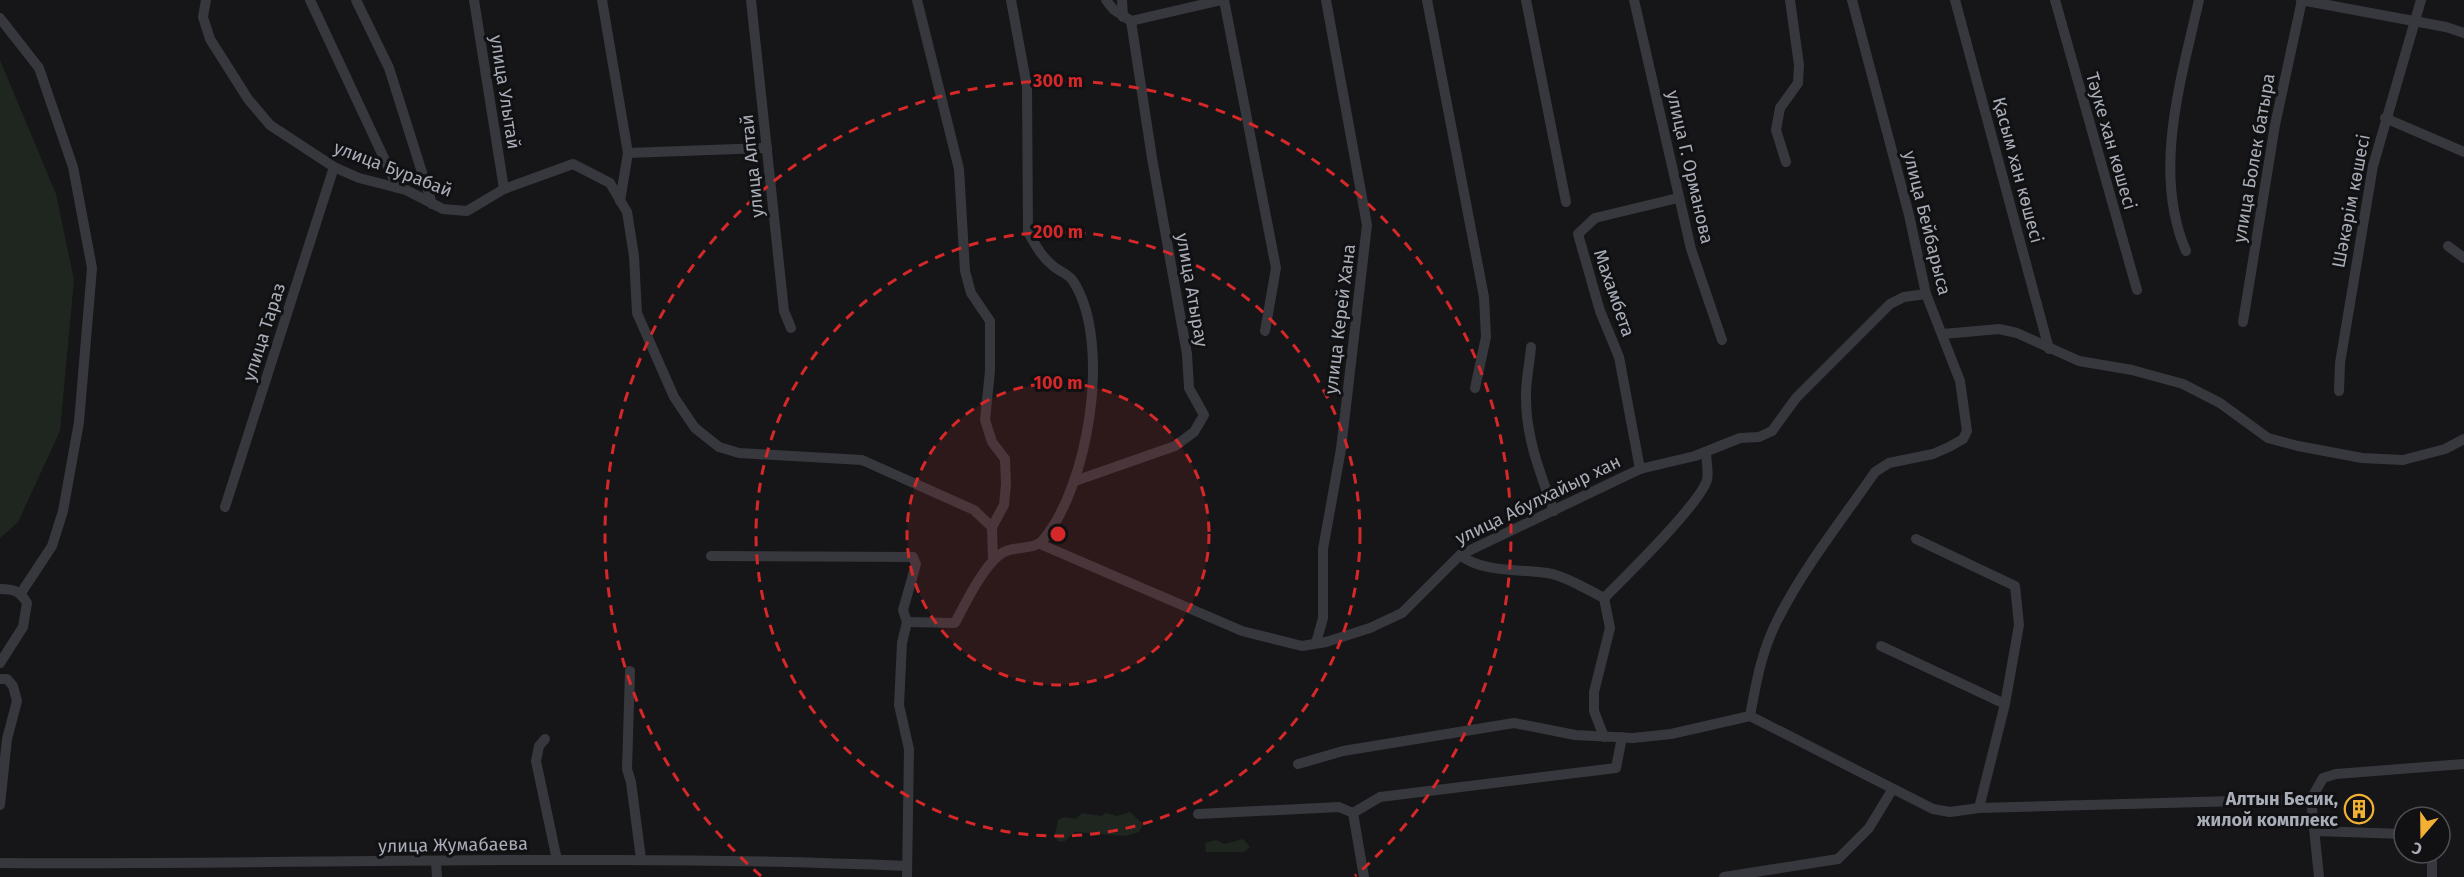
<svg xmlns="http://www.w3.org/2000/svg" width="2464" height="877" viewBox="0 0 2464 877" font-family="'Fira Sans',sans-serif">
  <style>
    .green { fill: #1e261f }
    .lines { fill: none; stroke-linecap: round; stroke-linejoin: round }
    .minor { stroke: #37383d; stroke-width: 10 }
    .ring { fill: none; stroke: #d62828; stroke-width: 3; stroke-dasharray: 10 8 }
    .labels { text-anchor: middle; stroke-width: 6; stroke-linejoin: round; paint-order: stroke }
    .street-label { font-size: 18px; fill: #a8adb8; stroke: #111113 }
    .poi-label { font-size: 18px; font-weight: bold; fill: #a8adb8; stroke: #111113; text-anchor: end }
    .centre { fill: #d62828; stroke: #111113; stroke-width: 3 }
    .ring-label { font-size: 18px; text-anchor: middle; font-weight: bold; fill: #d62828; stroke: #111113; stroke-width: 6; stroke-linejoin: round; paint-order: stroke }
  </style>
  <rect width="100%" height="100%" fill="#161618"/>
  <g class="green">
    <path d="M0 60 56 194 74 280 60 431 18 522 0 538Z"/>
    <path d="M1130 812 1143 824 1139 832 1125 836 1075 832 1065 841 1058 842 1055 835 1058 820 1064 817 1076 819 1082 813 1101 816 1106 813 1117 816Z"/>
    <path d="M1243 839 1250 847 1244 852H1206L1205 843 1216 840 1224 844Z"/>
  </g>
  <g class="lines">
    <g class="minor">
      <path d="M206 0 203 17 210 39 248 99 270 125 334 167 359 178 406 190 443 209 467 211 504 189 573 164 610 183 627 212 634 256 637 313 674 397 695 428 719 447 739 453 862 460 974 510 992 527 993 561"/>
      <path d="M310 0 398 188"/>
      <path d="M356 0 389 68 432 204"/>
      <path d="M474 0 504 189"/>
      <path d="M602 0 628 153 620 201"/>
      <path d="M751 0 784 311 791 328"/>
      <path d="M917 0 959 169 965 271 971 293 990 321V371L985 420 992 442 1005 459 1006 484 1004 505 992 527"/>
      <path d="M1106 0 1113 9 1131 21"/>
      <path d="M1122 0 1123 17"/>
      <path d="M1224 0 1276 268 1265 331"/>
      <path d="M1427 0 1484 297 1486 337 1475 388"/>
      <path d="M1526 0 1566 202"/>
      <path d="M1634 0 1691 249 1722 340"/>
      <path d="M1955 0 2049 349"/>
      <path d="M2055 0 2137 290"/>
      <path d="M2301 0 2446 27 2464 33"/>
      <path d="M0 18 39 68 73 167 92 268 79 422 63 511 52 546 21 593"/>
      <path d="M1131 21 1222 0"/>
      <path d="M2385 118 2464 152"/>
      <path d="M628 153 767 148"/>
      <path d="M1786 162 1776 130 1780 108 1798 83 1799 65 1790 0"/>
      <path d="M2448 246 2464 258"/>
      <path d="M2186 251C2152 172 2181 80 2199 0"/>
      <path d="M2243 322 2275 125 2302 0"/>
      <path d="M1943 334 1999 329 2017 333 2079 361 2132 370 2183 384 2220 403 2268 438 2298 446 2362 458 2403 460 2445 449 2464 439"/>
      <path d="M1531 347C1530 362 1526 378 1526 394 1525 435 1540 473 1554 511"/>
      <path d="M2339 391 2340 363 2373 166 2421 0"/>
      <path d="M1640 469 1619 357 1600 311 1578 234 1595 218 1678 198"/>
      <path d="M1075 481 1175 446 1194 432 1204 415 1189 388 1187 354 1152 158 1131 21"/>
      <path d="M225 507 334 167"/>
      <path d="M1916 539 2015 586 2019 625 2005 704 1979 808"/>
      <path d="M1040 544 1242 631 1302 646 1326 642 1370 628 1402 613 1460 555 1640 469 1695 456 1740 438 1759 437 1772 431 1796 398 1890 304 1904 297 1926 294"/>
      <path d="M1460 555C1484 574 1524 568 1552 574 1569 578 1588 590 1604 598 1626 576 1699 505 1707 480 1709 472 1706 460 1706 452"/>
      <path d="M711 556 913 557 916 564 903 610 907 622 902 643 899 705 909 749 907 877"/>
      <path d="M0 589C14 589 20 591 27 603L23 627 0 663"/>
      <path d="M907 622 955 623C965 604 985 562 1004 552 1015 546 1034 550 1042 541 1088 489 1113 342 1073 281 1069 274 1058 271 1052 265 1041 256 1035 244 1028 232L1027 87 1011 0"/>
      <path d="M1316 643 1323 618V549L1341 449 1367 225 1326 0"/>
      <path d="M1881 646 2005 704"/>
      <path d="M630 671 627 769 631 782 641 859"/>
      <path d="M0 679H7L13 686 17 701 7 739 0 805"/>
      <path d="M1750 716C1756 683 1762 649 1778 619 1804 567 1842 520 1875 472L1889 463 1933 454 1949 447 1963 439 1967 431 1960 381 1926 294 1909 215 1852 0"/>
      <path d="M1604 737 1594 711V692L1610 628 1604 598"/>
      <path d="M545 739 539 746 536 761 557 860"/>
      <path d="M1298 764 1343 751 1514 723 1575 735 1633 738 1671 734 1750 716 1933 809 1950 812 1979 808 2311 799"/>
      <path d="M1198 814 1339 807 1353 813"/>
      <path d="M2315 831 2404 834"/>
      <path d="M0 863C302 865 605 853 907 866"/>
      <path d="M436 863 437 877"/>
      <path d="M1364 877 1353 813 1380 797 1616 768 1622 737"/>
      <path d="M1724 877 1838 859 1869 828 1892 790"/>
      <path d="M2319 877 2311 799 2323 778 2336 774 2464 764"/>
      <path d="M2432 877V853"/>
    </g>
  </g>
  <circle cx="1058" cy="534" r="151" fill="#d62828" fill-opacity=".12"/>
  <g class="ring">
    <circle cx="1058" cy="534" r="151"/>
    <circle cx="1058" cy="534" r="302"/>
    <path d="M761 876A453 453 0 1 1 1355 876"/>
  </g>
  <defs>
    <g id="building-ring" transform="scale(1.5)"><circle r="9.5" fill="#111113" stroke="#f2b134" stroke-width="1.5"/><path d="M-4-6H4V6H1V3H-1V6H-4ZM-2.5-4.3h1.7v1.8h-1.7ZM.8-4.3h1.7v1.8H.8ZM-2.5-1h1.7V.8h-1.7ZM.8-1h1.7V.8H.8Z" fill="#f2b134"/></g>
  </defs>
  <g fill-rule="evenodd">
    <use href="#building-ring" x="2359" y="809"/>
  </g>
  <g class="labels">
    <g class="street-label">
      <text transform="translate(505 92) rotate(81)" y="6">улица Улытай</text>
      <text transform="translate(2111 141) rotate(74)" y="6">Тәуке хан көшесі</text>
      <text transform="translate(2254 158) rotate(-80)" y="6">улица Болек батыра</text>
      <text transform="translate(752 166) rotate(-96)" y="6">улица Алтай</text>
      <text transform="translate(1690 167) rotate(77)" y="6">улица Г. Орманова</text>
      <text transform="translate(393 169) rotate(21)" y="6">улица Бурабай</text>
      <text transform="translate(2018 170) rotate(75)" y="6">Қасым хан көшесі</text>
      <text transform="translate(2351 201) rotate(-79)" y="6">Шәкәрім көшесі</text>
      <text transform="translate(1927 223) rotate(76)" y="6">улица Бейбарыса</text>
      <text transform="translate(1192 290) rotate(80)" y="6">улица Атырау</text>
      <text transform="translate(1614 293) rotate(71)" y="6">Махамбета</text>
      <text transform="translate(1340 319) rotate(-83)" y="6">улица Керей Хана</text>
      <text transform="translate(264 332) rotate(-72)" y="6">улица Тараз</text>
      <text transform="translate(1538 500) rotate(-26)" y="6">улица Абулхайыр хан</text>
      <text transform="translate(453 845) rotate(-1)" y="6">улица Жумабаева</text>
    </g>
    <g class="poi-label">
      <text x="2338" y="805">Алтын Бесик,<tspan x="2338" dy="21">жилой комплекс</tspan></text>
    </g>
  </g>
  <circle cx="1058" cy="534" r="9" class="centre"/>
  <g class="ring-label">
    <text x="1058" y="87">300 m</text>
    <text x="1058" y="238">200 m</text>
    <text x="1058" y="389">100 m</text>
  </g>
  <g transform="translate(2422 835) rotate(200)"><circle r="28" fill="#111113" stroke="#4d4f55" stroke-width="1.5"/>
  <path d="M0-4.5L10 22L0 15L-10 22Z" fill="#f2b134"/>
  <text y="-9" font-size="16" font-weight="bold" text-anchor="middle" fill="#a8adb8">С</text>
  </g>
</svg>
